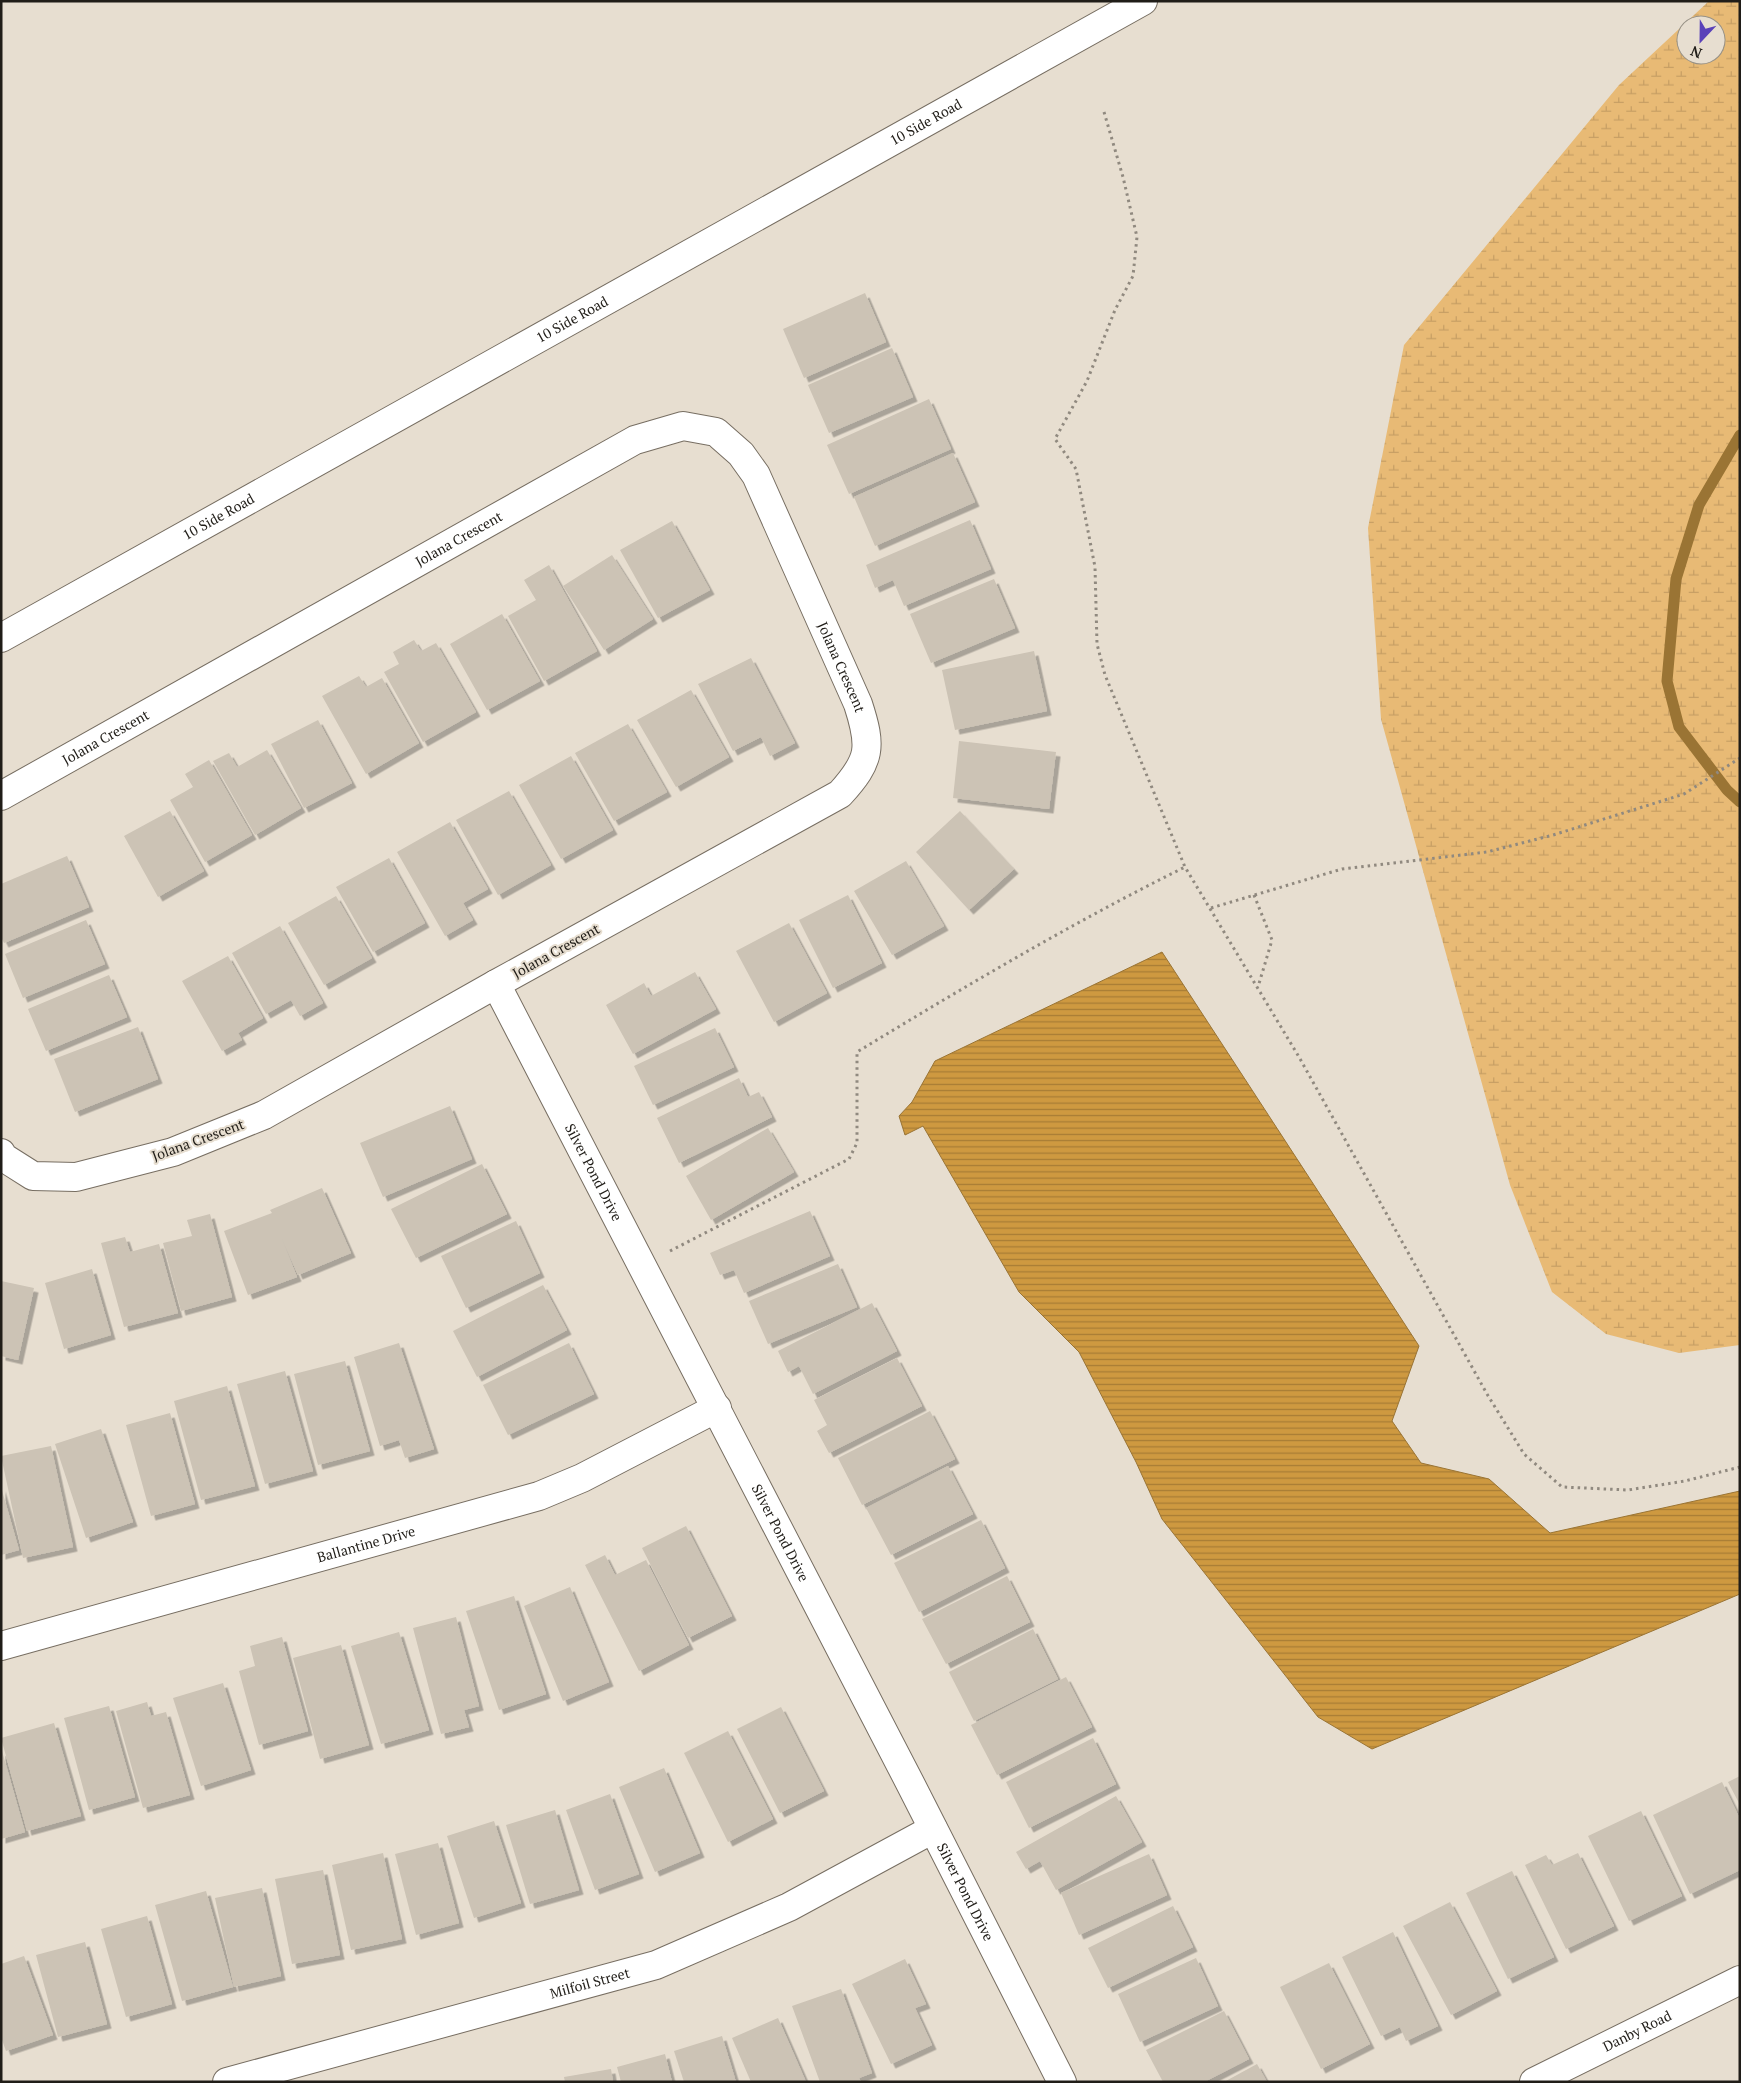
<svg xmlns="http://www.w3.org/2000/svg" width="1741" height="2083" viewBox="0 0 1741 2083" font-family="'PT Serif',serif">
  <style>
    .wetland { fill: url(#wetland-marsh); fill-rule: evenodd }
    .water { fill: url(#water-rules); stroke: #9a7434 }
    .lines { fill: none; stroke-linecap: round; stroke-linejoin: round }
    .stream { stroke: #9a7434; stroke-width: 11 }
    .building { fill: #ccc3b5; filter: url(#shadow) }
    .street-casing { stroke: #776e62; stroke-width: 30 }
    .secondary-casing { stroke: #776e62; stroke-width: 30 }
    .path { stroke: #90897f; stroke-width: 3; stroke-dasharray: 2.5 4; stroke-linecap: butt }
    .street { stroke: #fff; stroke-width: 28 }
    .secondary { stroke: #fff; stroke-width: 28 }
    .labels { text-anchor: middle; stroke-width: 4; stroke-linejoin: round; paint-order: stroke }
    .street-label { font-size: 14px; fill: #201d18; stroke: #e7ded0 }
  </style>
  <defs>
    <pattern id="wetland-marsh" width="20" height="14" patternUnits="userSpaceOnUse" patternTransform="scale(1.25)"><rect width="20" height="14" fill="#e8ba75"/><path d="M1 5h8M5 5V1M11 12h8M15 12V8" fill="none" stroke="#c79f64"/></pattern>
    <pattern id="water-rules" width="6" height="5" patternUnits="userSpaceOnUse" patternTransform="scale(1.25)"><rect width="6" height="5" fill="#ce9940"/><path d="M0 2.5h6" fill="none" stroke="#a77c35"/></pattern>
    <filter id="shadow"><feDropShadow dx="4.5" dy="4.5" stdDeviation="0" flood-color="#0004"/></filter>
  </defs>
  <rect width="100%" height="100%" fill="#e7ded0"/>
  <path class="wetland" d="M1709 1H1740V1345L1679 1353 1606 1334 1552 1292 1510 1185 1381 719 1368 528 1404 345 1619 85ZM1686 25H1716V55H1686Z"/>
  <path class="water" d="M1162 952 1419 1346 1392 1421 1421 1463 1489 1479 1550 1533 1740 1491V1594L1372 1749 1318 1717 1162 1519 1136 1462 1079 1352 1019 1292 923 1126 905 1135 899 1116 912 1102 935 1061Z"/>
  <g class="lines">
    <path class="stream" d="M1740 435 1699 505 1676 579 1667 681 1679 727 1727 790 1740 802"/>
  </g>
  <g class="building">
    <path d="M865 293 886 342 804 378 783 329Z"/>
    <path d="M892 348 913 397 829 433 808 385Z"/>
    <path d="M929 399 951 449 849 494 827 445Z"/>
    <path d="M953 453 975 502 875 546 854 497Z"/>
    <path d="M970 520 991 569 904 606 893 580 875 588 866 565Z"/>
    <path d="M672 521 710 590 658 618 620 550Z"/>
    <path d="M612 555 653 619 604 650 563 586Z"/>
    <path d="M549 565 597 651 544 681 508 616 536 600 524 580Z"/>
    <path d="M994 579 1015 628 931 663 910 614Z"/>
    <path d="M502 614 540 681 487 710 450 644Z"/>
    <path d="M414 640 421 651 436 643 476 712 423 742 384 672 399 664 393 652Z"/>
    <path d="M1034 651 1047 711 955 730 942 670Z"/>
    <path d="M751 658 795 743 770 756 761 737 733 751 698 684Z"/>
    <path d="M359 676 366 687 382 678 419 743 366 774 322 696Z"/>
    <path d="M691 690 729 757 676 787 637 720Z"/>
    <path d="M318 720 352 783 304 808 271 744Z"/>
    <path d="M628 724 667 792 614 821 575 753Z"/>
    <path d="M959 741 1056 752 1049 809 953 798Z"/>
    <path d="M267 750 301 808 255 835 213 761 229 753 237 767Z"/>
    <path d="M571 756 613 830 561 859 519 785Z"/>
    <path d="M209 760 252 835 205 862 170 800 193 787 185 774Z"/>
    <path d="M509 791 551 865 498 895 456 820Z"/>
    <path d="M170 811 204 871 158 897 124 836Z"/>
    <path d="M960 811 1014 869 969 910 916 852Z"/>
    <path d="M450 822 488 889 463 903 473 920 445 936 397 852Z"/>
    <path d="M67 856 89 907 4 943 1 937V884Z"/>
    <path d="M389 858 425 923 373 952 336 887Z"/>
    <path d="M906 861 944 926 892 955 854 891Z"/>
    <path d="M848 895 882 963 833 988 799 920Z"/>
    <path d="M336 896 372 958 324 985 288 923Z"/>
    <path d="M86 920 105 964 23 998 5 954Z"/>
    <path d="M789 923 827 993 774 1022 736 951Z"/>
    <path d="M280 926 323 1003 300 1016 291 1000 266 1014 232 953Z"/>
    <path d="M228 956 263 1018 238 1033 242 1040 222 1051 182 981Z"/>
    <path d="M695 972 716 1009 633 1054 606 1005 644 983 651 996Z"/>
    <path d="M109 975 127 1017 46 1051 28 1009Z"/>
    <path d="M138 1027 158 1079 75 1112 54 1059Z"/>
    <path d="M715 1028 734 1067 653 1105 634 1066Z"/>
    <path d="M739 1078 748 1097 759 1092 772 1117 679 1163 657 1118Z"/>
    <path d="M450 1106 472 1159 383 1197 360 1143Z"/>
    <path d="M768 1128 794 1172 711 1220 686 1176Z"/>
    <path d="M482 1164 507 1214 416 1258 391 1209Z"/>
    <path d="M322 1188 351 1253 298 1275 282 1239 297 1277 248 1295 224 1231 272 1213 270 1210Z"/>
    <path d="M810 1211 830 1256 744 1293 734 1270 720 1275 710 1253Z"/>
    <path d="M210 1214 232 1297 181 1311 163 1243 192 1236 187 1220Z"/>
    <path d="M516 1221 540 1273 466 1308 441 1256Z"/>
    <path d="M125 1237 130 1252 159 1244 178 1313 124 1327 101 1243Z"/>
    <path d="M838 1264 857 1307 768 1344 749 1301Z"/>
    <path d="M92 1269 111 1335 64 1349 45 1283Z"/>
    <path d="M1 1281 34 1288 18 1360 1 1356Z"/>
    <path d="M543 1285 567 1330 477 1377 453 1331Z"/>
    <path d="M872 1303 897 1351 813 1394 799 1366 788 1372 778 1351Z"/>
    <path d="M399 1343 434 1449 405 1458 399 1440 380 1446 354 1357Z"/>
    <path d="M569 1343 594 1394 508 1435 483 1385Z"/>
    <path d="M897 1358 922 1406 829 1453 817 1431 827 1425 814 1400Z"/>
    <path d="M345 1361 370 1451 318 1465 294 1374Z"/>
    <path d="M285 1371 313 1471 265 1484 237 1384Z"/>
    <path d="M227 1386 255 1486 201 1500 174 1401Z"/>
    <path d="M930 1411 955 1459 862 1505 838 1458Z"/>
    <path d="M170 1413 195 1504 151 1516 126 1425Z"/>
    <path d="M101 1429 133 1522 86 1538 55 1444Z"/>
    <path d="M51 1446 73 1547 23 1558 1 1456Z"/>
    <path d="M948 1466 973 1514 891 1555 866 1508Z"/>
    <path d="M1 1487 19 1550 1 1555Z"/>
    <path d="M981 1520 1005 1568 919 1612 894 1563Z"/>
    <path d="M686 1526 732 1616 688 1638 642 1548Z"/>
    <path d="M605 1555 615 1575 646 1560 689 1645 639 1671 585 1565Z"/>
    <path d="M1007 1576 1030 1622 946 1664 922 1619Z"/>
    <path d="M570 1587 609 1682 563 1701 524 1606Z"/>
    <path d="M514 1596 546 1694 499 1710 466 1611Z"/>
    <path d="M456 1617 479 1706 464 1710 469 1727 441 1734 413 1628Z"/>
    <path d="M1033 1629 1058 1679 974 1721 949 1672Z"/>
    <path d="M399 1632 429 1730 381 1744 351 1646Z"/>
    <path d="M282 1637 308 1731 259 1745 239 1671 255 1666 250 1646Z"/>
    <path d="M341 1645 369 1745 320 1759 293 1658Z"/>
    <path d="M1066 1677 1092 1727 997 1775 971 1725Z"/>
    <path d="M223 1683 251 1770 201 1786 173 1698Z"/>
    <path d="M147 1702 151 1716 166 1712 190 1795 143 1808 116 1711Z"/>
    <path d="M109 1706 135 1797 89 1810 64 1718Z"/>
    <path d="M781 1707 824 1791 780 1813 737 1729Z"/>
    <path d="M54 1723 81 1816 27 1831 1 1738Z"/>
    <path d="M728 1731 773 1819 728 1842 684 1753Z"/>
    <path d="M1093 1738 1116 1784 1029 1828 1006 1782Z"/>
    <path d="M2 1751 25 1832 1 1839V1752Z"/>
    <path d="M664 1768 700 1853 655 1872 619 1787Z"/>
    <path d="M1740 1776V1805L1728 1782Z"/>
    <path d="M1722 1782 1740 1819V1870L1690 1894 1653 1815Z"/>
    <path d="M610 1794 639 1874 595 1890 566 1810Z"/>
    <path d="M1116 1796 1142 1842 1056 1890 1040 1861 1026 1869 1016 1852Z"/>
    <path d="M555 1810 579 1890 530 1904 506 1825Z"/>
    <path d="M1641 1811 1682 1896 1629 1921 1588 1836Z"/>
    <path d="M494 1821 521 1903 474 1918 447 1836Z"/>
    <path d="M438 1843 459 1923 416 1935 395 1854Z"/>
    <path d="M383 1853 402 1939 351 1950 332 1865Z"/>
    <path d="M1578 1853 1614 1926 1566 1949 1525 1865 1546 1855 1552 1865Z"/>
    <path d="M1149 1854 1167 1895 1079 1935 1061 1893Z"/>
    <path d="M323 1870 340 1955 292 1964 275 1879Z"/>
    <path d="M1512 1871 1554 1957 1508 1979 1466 1893Z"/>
    <path d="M262 1888 281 1976 234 1987 215 1898Z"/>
    <path d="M206 1891 233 1987 182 2001 155 1905Z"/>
    <path d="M1450 1902 1497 1991 1451 2015 1403 1926Z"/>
    <path d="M1173 1906 1193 1947 1108 1988 1088 1948Z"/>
    <path d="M147 1916 172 2004 126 2017 101 1929Z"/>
    <path d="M1393 1932 1438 2026 1406 2041 1400 2027 1381 2036 1342 1957Z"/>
    <path d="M85 1942 107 2024 58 2037 36 1955Z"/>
    <path d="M24 1956 53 2035 6 2051 1 2037V1964Z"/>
    <path d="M1196 1958 1218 2006 1140 2042 1118 1994Z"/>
    <path d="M905 1959 926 2004 915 2008 932 2045 891 2064 852 1984Z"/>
    <path d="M1329 1963 1370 2044 1321 2069 1280 1987Z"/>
    <path d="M841 1989 872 2073 859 2078 861 2082H820L792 2006Z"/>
    <path d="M1224 2011 1249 2059 1204 2082H1163L1146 2050Z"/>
    <path d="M778 2018 806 2082H751L732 2038Z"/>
    <path d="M722 2036 736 2082H684L674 2051Z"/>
    <path d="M665 2054 672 2082H621L617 2067Z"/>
    <path d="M1257 2064 1267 2082H1224Z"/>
    <path d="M611 2069 613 2082H565L564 2077Z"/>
  </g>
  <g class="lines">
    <g class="street-casing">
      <g id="street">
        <path id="s1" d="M1 796 635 440 683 426 716 432 741 454 756 475 858 704C872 747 871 760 840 794L496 984 264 1115 173 1152 76 1177 33 1176 3 1157 1 1153"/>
        <path id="s2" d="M496 984 911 1785 1062 2082"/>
        <path id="s3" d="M1 1646 539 1496 582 1478 717 1408"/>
        <path id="s4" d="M227 2082 656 1965 789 1907 933 1829"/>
      </g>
    </g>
    <g class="secondary-casing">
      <g id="secondary">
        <path id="s5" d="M1 638 1143 1"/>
        <path id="s6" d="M1534 2082 1740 1980"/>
      </g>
    </g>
    <g class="path">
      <path d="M1104 112 1123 177 1137 237 1133 276 1115 310 1087 381 1055 439 1076 469 1095 567 1097 644 1105 675 1185 867 1299 1057 1487 1394 1524 1454 1562 1487 1628 1490 1685 1481 1740 1467"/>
      <path d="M1254 895 1272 940 1258 987"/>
      <path d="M1211 908 1342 869 1487 852 1553 835 1684 794 1740 758"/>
      <path d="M670 1251 849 1159 857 1143V1052C964 987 1072 923 1185 867"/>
    </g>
    <use href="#street" class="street"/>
    <use href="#secondary" class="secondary"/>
  </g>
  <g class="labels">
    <g class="street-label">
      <text dy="5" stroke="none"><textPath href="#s5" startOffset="1059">10 Side Road</textPath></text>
      <text dy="5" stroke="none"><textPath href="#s5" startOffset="654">10 Side Road</textPath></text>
      <text dy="5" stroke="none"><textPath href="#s5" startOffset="249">10 Side Road</textPath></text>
      <text dy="5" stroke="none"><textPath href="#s1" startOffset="525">Jolana Crescent</textPath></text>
      <text dy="5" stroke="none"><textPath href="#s1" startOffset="1080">Jolana Crescent</textPath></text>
      <text dy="5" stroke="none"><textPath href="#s1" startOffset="120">Jolana Crescent</textPath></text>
      <text transform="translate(556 951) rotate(-29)" y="5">Jolana Crescent</text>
      <text transform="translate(198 1140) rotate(-20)" y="5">Jolana Crescent</text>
      <text dy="5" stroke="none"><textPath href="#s2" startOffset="212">Silver Pond Drive</textPath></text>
      <text dy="5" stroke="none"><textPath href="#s2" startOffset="618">Silver Pond Drive</textPath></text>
      <text dy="5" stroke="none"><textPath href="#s3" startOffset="379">Ballantine Drive</textPath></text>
      <text dy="5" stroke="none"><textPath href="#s2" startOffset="1022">Silver Pond Drive</textPath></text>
      <text dy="5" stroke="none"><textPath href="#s4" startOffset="376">Milfoil Street</textPath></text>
      <text dy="5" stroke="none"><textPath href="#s6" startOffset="115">Danby Road</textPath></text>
    </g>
  </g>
  <rect width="1741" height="2083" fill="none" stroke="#201d18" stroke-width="5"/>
  <g transform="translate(1701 40) rotate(202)"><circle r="24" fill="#e7ded0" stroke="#979186"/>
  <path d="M0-4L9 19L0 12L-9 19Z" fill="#5a41b9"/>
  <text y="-8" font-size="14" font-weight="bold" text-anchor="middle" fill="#201d18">N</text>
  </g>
</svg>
